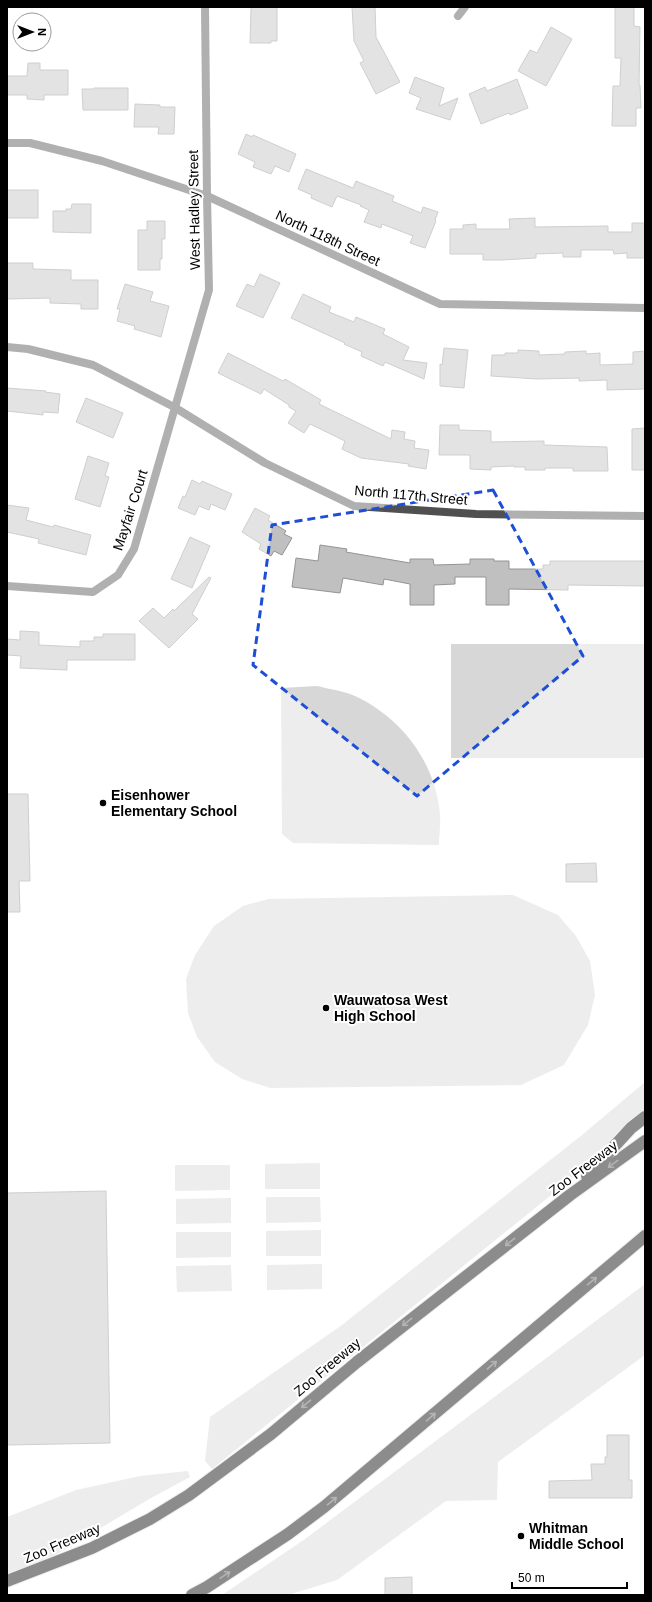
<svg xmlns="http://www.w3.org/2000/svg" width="652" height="1602" viewBox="0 0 652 1602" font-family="Helvetica,sans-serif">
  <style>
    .green { fill: #d7d7d7 }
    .building { fill: #c0c0c0; stroke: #949494 }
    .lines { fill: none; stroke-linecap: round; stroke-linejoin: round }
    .highway-casing { stroke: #dbdbdb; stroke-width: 14 }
    .street { stroke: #505050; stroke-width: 8 }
    .highway { stroke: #000; stroke-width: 12 }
    .oneway { stroke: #595959 }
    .marked { fill: none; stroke: #1d4ed8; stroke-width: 3; stroke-dasharray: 8 5; stroke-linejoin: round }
    .poi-dot { fill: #000; stroke: #fff; stroke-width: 1.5 }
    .labels { text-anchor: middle; stroke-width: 4; stroke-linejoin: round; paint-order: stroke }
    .street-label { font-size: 14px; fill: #000; stroke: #fff }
    .poi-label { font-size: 14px; font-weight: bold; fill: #000; stroke: #fff; text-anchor: start }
  </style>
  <rect width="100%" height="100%" fill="#fff"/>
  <g class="green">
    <rect x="451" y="644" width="194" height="114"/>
    <path d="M317 686C329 689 344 691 355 696 402 718 436 763 440 815 441 824 439 835 439 845L293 843 282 834 281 688Z"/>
    <path d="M513 895 558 915 576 936 590 961 595 995 588 1025 564 1065 521 1085 270 1088 242 1079 215 1062 197 1037 188 1013 186 979 195 955 214 926 243 906 268 899Z"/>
    <path d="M645 1082V1112L560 1188 212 1469 205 1461 210 1417 342 1325 582 1135Z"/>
    <path d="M320 1163V1189H265V1164Z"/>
    <path d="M175 1165H230V1190L175 1191Z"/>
    <path d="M266 1197H320L321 1222 266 1223Z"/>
    <path d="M231 1198V1223L176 1224V1199Z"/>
    <path d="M321 1230V1256H266V1231Z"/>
    <path d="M176 1232H231V1257L176 1258Z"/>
    <path d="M322 1264V1289L267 1290V1265Z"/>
    <path d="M231 1265 232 1291 177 1292 176 1266Z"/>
    <path d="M645 1284V1355L498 1462 497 1500 446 1501 337 1580 288 1595H222L305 1539Z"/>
    <path d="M188 1471 190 1477 151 1498 52 1557 7 1574V1517L76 1490 140 1476Z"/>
  </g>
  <g class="building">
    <path d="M254 7H277V41H271V43H250L251 8Z"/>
    <path d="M352 7H375L376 37 400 82 376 94 360 63 364 61 354 41Z"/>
    <path d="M615 7H634V26L640 27 639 85H640L641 108H636V126H612L613 86H620L621 58H615Z"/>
    <path d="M551 27 572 39 546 86 518 71 530 50 537 53Z"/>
    <path d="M28 63H40V70H68V95H44V100L27 99V95H7V76H27Z"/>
    <path d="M415 77 444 88 439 106 458 98 450 120 416 109 421 98 409 93Z"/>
    <path d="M517 79 528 108 510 115 509 113 481 124 469 94 485 87 487 91Z"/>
    <path d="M94 88H128V110H83L82 89H94Z"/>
    <path d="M135 104 160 105V107H175L174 134H158L159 127H134Z"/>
    <path d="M246 134 252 137 253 135 296 154 289 172 275 166 271 174 253 167 255 162 238 154Z"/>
    <path d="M306 169 353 188 356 181 363 184 394 196 392 201 421 213 423 207 438 212 435 220 436 221 425 248 410 243 413 236 382 224 381 228 364 222 369 210 360 206 361 205 337 196 332 207 311 198 312 195 298 189Z"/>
    <rect x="7" y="190" width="31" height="28"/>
    <path d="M72 204H91V233L53 232V211H66V209H71Z"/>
    <path d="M535 218V227L608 226V232H632V223H645V258H627V253L614 254 613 250H581V257H563V253L536 254V258L502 260H483V254H450V229H463V225L476 224V229H510L509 219Z"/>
    <path d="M147 221H165V239H162V259H160V270H138V230H147Z"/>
    <path d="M7 263H33V269L71 270V280H98V309H81V304L50 303V298L7 299Z"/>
    <path d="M260 274 280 283 263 318 236 306 247 284 254 287Z"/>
    <path d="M125 284 153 292 150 301 169 306 161 337 134 329 135 326 117 321 120 309H117Z"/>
    <path d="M303 294 331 307 329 312 354 322 356 317 385 329 383 334 409 347 403 360 427 363 424 379 385 362 383 366 361 356 362 352 344 344 345 343 291 318Z"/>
    <path d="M444 348 468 350 464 388 440 386V364L442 365Z"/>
    <path d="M518 350 539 351V355L565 354V352L586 351V354L600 353V365L633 364V352L645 351V389L607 390V380L579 381V378L537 379 491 376 492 355H505V353H518Z"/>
    <path d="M228 353 283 381 285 379 321 400 319 404 391 439 392 430 405 432 404 439 415 441 414 448 429 450 426 469 408 466 409 464 361 458 342 449 345 441 310 424 304 433 288 423 296 411 289 407V405L264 389 261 394 218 373Z"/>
    <path d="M7 388 46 391 45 392 60 394 58 413 43 412V415L7 411Z"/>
    <path d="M86 398 123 413 113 438 76 422Z"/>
    <path d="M440 425H459V430L491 431V442L544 441V445L607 447 608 471H573V468H545V470H525V467H514V466L491 467V470L470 469V455H439Z"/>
    <path d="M645 428V470H632V429Z"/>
    <path d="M88 456 109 463 105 476 109 477 100 507 75 499Z"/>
    <path d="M192 480 200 484 202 481 232 494 225 510 211 504 209 510 199 506 195 515 178 508 183 496 185 497Z"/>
    <path d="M7 505 29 508 26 520 53 527 54 525 91 535 86 555 38 543 39 539 7 532Z"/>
    <path d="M255 508 270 516 268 520 286 531 284 534 292 538 282 555 274 551 271 556 259 549 261 544 242 532Z"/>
    <path d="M190 537 210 546 192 588 171 579Z"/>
    <path d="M320 545 347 549 346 552 410 563V559H433L434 565 470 564V559H494V561H509V569H543V565H550V561H645V586L568 585V590L509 589V605H486V577H455V584L434 585V605H410V584L384 579 383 585 343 578 340 593 292 587 296 558 318 561Z"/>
    <path d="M209 577 211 578 192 614 198 619 169 648 139 621 153 608 164 618 173 609 174 611Z"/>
    <path d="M20 631 39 632V645L80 647V641H94V637H103V634H135V660H67V670L20 668 21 656 7 655V639L20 640Z"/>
    <path d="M7 794H28L30 881H19L20 912H7Z"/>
    <path d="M596 863 597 882H566V864Z"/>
    <path d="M106 1191 110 1443 7 1445V1193Z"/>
    <path d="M607 1435H629V1480H632V1498H549V1481L592 1480 591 1464H605V1457H607Z"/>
    <path d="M412 1577V1595H385V1578Z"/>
  </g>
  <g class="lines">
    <g class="highway-casing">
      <g id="highway">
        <path d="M587 1176 631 1128 645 1117"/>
        <path d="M7 1581 92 1548 150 1519 189 1495 271 1434 357 1362 570 1195 645 1141"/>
        <path d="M192 1595 207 1587 288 1534 324 1507 645 1236"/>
      </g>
    </g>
    <g class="street">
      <path d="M458 16 465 7"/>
      <path d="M7 143H30L102 161 207 196 440 304 645 308"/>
      <path d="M7 347 28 349 93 365 174 407 265 463 354 506 476 514 645 516"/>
      <path d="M7 586 93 592 118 575 134 549 209 290 207 196 205 7"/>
    </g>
    <use href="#highway" class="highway"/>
  </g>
  <defs><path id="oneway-shaft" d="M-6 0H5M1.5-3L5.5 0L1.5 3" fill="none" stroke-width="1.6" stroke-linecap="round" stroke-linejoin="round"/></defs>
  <g class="oneway">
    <use href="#oneway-shaft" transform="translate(613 1164) rotate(144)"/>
    <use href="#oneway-shaft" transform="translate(510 1242) rotate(142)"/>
    <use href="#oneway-shaft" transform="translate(592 1281) rotate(-40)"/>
    <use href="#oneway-shaft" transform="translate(407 1322) rotate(142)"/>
    <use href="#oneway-shaft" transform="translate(492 1365) rotate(-40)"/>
    <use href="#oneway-shaft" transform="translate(306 1404) rotate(140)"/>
    <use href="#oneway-shaft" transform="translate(431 1417) rotate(-41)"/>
    <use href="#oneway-shaft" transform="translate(332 1501) rotate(-40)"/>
    <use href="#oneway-shaft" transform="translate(225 1575) rotate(-34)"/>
  </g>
  <path d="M0 0H652V1602H0ZM493 490 583 656 417 796 253 665 272 525Z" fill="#fff" fill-opacity=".55" fill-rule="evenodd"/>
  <path class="marked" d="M493 490 583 656 417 796 253 665 272 525Z"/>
  <g class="poi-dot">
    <circle cx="103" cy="803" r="4"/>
    <circle cx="326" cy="1008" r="4"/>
    <circle cx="521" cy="1536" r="4"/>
  </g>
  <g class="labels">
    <g class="street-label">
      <text transform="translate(194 210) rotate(-91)" y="5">West Hadley Street</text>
      <text transform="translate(328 238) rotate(25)" y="5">North 118th Street</text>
      <text transform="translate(411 495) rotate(5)" y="5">North 117th Street</text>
      <text transform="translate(130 510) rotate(-72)" y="5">Mayfair Court</text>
      <text transform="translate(583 1168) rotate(-37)" y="5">Zoo Freeway</text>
      <text transform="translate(327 1367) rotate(-40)" y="5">Zoo Freeway</text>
      <text transform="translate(62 1543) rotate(-23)" y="5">Zoo Freeway</text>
    </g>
    <g class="poi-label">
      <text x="111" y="800">Eisenhower<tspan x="111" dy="16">Elementary School</tspan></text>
      <text x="334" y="1005">Wauwatosa West<tspan x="334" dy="16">High School</tspan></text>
      <text x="529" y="1533">Whitman<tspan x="529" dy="16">Middle School</tspan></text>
    </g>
  </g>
  <rect width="652" height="1602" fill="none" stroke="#000000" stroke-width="16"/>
  <g transform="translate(32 32) rotate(90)"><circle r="19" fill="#ffffff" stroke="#999999"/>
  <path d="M0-3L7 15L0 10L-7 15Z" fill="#000000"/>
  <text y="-6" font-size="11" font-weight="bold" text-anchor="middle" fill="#000000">N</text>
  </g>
  <path d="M512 1582v6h115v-6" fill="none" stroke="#000000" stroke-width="2"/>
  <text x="518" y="1582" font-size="12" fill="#000000" stroke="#ffffff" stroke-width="3" paint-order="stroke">50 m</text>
</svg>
